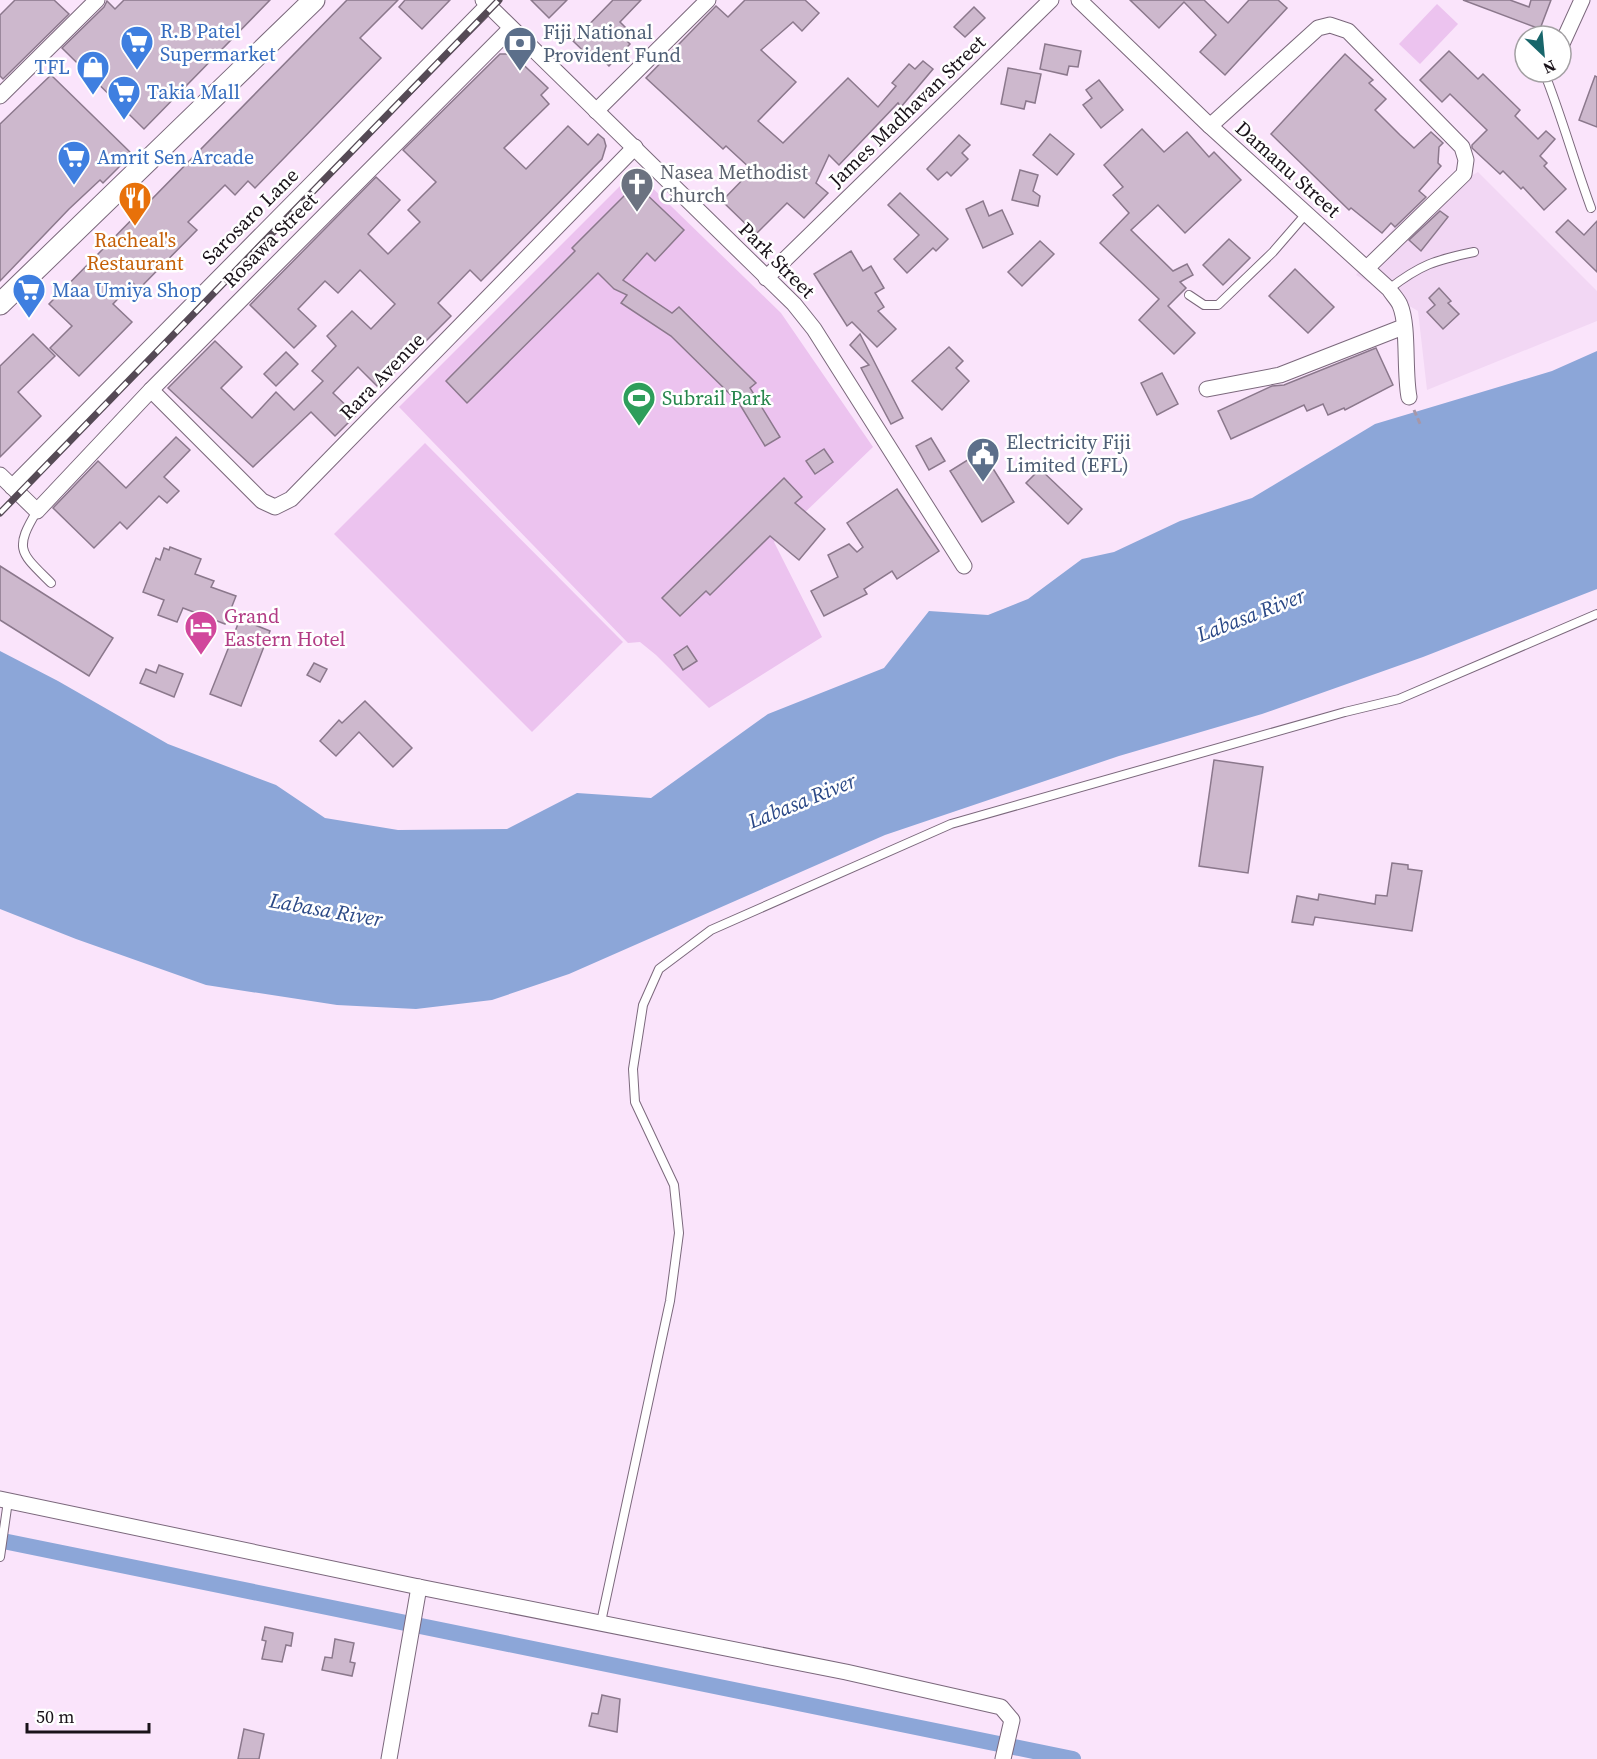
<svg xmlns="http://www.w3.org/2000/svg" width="1597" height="1759" viewBox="0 0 1597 1759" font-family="'Source Serif 4',serif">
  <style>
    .built { fill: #f2d7f4 }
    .green { fill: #ecc3ef }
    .water { fill: #8ca6d8 }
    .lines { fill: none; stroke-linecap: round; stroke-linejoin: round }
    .canal { stroke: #8ca6d8; stroke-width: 16 }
    .building { fill: #cdb8cd; stroke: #8b788c; stroke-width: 1.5 }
    .lane-casing { stroke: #7b687c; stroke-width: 10 }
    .street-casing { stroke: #7b687c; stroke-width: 17 }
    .secondary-casing { stroke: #7b687c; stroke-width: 23 }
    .path { stroke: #a797a8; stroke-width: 3; stroke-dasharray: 6 3; stroke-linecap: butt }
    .lane { stroke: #fff; stroke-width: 8 }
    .street { stroke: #fff; stroke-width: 15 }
    .secondary { stroke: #fff; stroke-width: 21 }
    .rail-casing { stroke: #554a55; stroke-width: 7 }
    .rail { stroke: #fff; stroke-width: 4.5; stroke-dasharray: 14; stroke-linecap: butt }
    .labels { text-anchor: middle; stroke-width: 5; stroke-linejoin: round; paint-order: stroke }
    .shop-label { font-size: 20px; fill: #366cbe; stroke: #fff; text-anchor: start }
    .service-label { font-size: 20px; fill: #4e5e75; stroke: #fff; text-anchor: start }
    .street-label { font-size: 20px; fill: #191219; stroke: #fff }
    .worship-label { font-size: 20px; fill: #5b616d; stroke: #fff; text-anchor: start }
    .food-label { font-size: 20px; fill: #c56008; stroke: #fff }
    .leisure-label { font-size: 20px; fill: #27864d; stroke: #fff; text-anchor: start }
    .hotel-label { font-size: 20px; fill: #b23c85; stroke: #fff; text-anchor: start }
    .water-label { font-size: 21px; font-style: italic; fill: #2a4886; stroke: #fff }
  </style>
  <rect width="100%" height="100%" fill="#fae4fb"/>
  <path class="built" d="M1478 172 1597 291V321L1427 390 1418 311 1356 275 1407 211Z"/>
  <g class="green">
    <path d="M1437 4 1458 24 1420 64 1399 44Z"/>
    <path d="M635 171 781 313 873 447 774 542 822 637 709 708 656 655 640 642 628 643 399 407Z"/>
    <path d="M425 443 623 642 532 732 334 534Z"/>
  </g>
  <path class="water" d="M1597 351V589L1423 657 1262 714 1119 756 885 835 569 974 492 1000 416 1009 337 1005 206 985 76 939 0 909V651L58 681 168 744 276 785 325 818 398 830 507 829 577 793 651 798 768 714 884 668 929 611 988 615 1028 599 1082 559 1114 552 1180 521 1252 498 1375 424 1552 371Z"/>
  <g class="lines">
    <path class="canal" d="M8 1542 1073 1759"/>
  </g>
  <g class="building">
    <path d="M15 0H54L69 14 3 79 0 76V15Z"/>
    <path d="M124 0H270L144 129 62 48 104 7 107 1 115 9Z"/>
    <path d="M347 0H398L360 38 381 58 255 188 248 181 235 195 225 185 188 222 197 230 139 289 133 283 113 304 132 322 79 376 50 348 72 326 49 304Z"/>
    <path d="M405 0H450L422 29 399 7Z"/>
    <path d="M531 0H567L549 18Z"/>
    <path d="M613 0H641L620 22 627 29 621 35 630 44 609 66 600 57 595 62 573 41Z"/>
    <path d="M745 0H805L819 13 802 31 793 22 761 50 796 82 758 121 783 143 848 78 878 107 896 86 892 83 909 64 915 69 923 61 933 69 901 107 898 103 839 165 829 155 816 183 828 193 804 218 787 203 756 234 722 201 752 170 726 146 723 149 646 78 716 6 728 17Z"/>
    <path d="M1130 0H1204L1228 23 1249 0H1278L1287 8 1225 75 1200 52 1216 35 1184 2 1159 28Z"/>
    <path d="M1463 0H1510L1529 7 1531 0H1551L1540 29Z"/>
    <path d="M974 7 985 18 965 37 954 27Z"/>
    <path d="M1045 44 1081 51 1078 67 1069 66 1067 75 1040 69Z"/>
    <path d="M1449 51 1478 79 1483 74 1520 110 1515 116 1538 139 1546 131 1555 139 1540 156 1547 163 1544 166 1566 189 1544 210 1523 187 1521 189 1503 171 1500 174 1472 148V145L1487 130 1450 94 1442 102 1420 80Z"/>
    <path d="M500 54H512L548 88 541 95 549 104 504 148 526 169 568 126 588 145 598 134 604 139 606 146 602 159 481 281 470 270 438 303 451 316 379 388 358 367 333 393 356 415 335 436 311 412 253 467 168 388 215 341 242 367 221 388 252 418 276 392 294 410 323 381 312 371 336 346 327 336 352 311 371 329 395 304 360 270 338 293 325 281 298 309 316 326 294 348 250 305 376 177 400 200 368 234 388 254 420 222 408 210 436 182 403 150Z"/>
    <path d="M1345 54 1373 80 1369 83 1386 99 1375 110 1400 135 1414 148 1431 132 1443 143 1439 147 1438 163 1441 166 1419 191 1426 197 1395 227 1391 223 1382 233 1351 208 1349 210 1271 134Z"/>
    <path d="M1008 68 1041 74 1035 103 1026 101 1024 109 1001 104Z"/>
    <path d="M51 75 132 154 103 183 100 180 69 209 0 281V124Z"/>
    <path d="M1595 76 1597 77V127L1579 120Z"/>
    <path d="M1099 80 1123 110 1101 128 1083 105 1092 98 1086 90Z"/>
    <path d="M1142 129 1164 152 1187 132 1209 157 1214 152 1241 180 1185 233 1158 205 1131 230 1173 271 1187 264 1193 275 1180 282 1186 288 1168 306 1195 333 1174 354 1139 320 1159 299 1100 243 1129 213 1113 195 1123 187 1104 165Z"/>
    <path d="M1050 134 1074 154 1057 175 1033 155Z"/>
    <path d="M959 135 970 145 962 153 968 159 951 176 947 172 938 180 927 169Z"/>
    <path d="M1020 170 1038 175 1033 191 1040 196 1038 206 1012 200Z"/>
    <path d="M643 191 684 230 655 261 647 253 623 280 672 313 679 307 756 383 750 388 780 437 765 446 739 403 671 336 621 303 627 295 614 289 598 273 467 403 446 381 575 251 572 248 628 192 635 199Z"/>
    <path d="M900 193 948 239 936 251 933 248 907 273 894 259 919 235 888 205Z"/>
    <path d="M983 201 989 216 1002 210 1013 234 983 248 966 209Z"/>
    <path d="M1440 211 1448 217 1421 251 1409 240Z"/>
    <path d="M1568 220 1584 235 1597 221V272L1556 232Z"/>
    <path d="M1229 239 1250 258 1223 285 1203 265Z"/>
    <path d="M1040 241 1054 254 1022 286 1008 272Z"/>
    <path d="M851 251 863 271 871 266 884 288 875 293 884 307 878 311 896 329 877 347 852 322 847 326 814 274Z"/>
    <path d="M1295 269 1334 307 1308 333 1269 296Z"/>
    <path d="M1439 288 1451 301 1448 303 1459 314 1443 329 1427 312 1435 305 1429 298Z"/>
    <path d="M33 334 55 356 18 392 41 416 0 457V366Z"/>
    <path d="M860 334 903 418 891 424 861 368 869 365 850 345Z"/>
    <path d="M949 347 963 361 956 368 969 381 942 410 912 381Z"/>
    <path d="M1376 348 1393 385 1345 410 1344 408 1328 415 1323 404 1307 411 1304 405 1231 439 1218 411 1272 386 1284 385Z"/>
    <path d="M286 352 298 364 276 386 264 374Z"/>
    <path d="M1162 373 1178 404 1157 415 1141 383Z"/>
    <path d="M176 437 190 450 164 477 179 491 167 503 159 496 127 529 120 522 94 548 53 508 98 461 126 488Z"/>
    <path d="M931 438 945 461 929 470 916 446Z"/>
    <path d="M824 449 833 462 815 474 806 461Z"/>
    <path d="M982 451 1014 502 982 522 950 471Z"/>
    <path d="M1040 469 1082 509 1068 524 1026 483Z"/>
    <path d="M784 478 802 497 795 503 825 529 799 560 770 536 710 595 706 591 680 616 662 598Z"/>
    <path d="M897 489 939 551 897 579 892 571 864 589 867 594 824 616 811 591 838 577 828 555 849 544 857 552 863 547 847 523Z"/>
    <path d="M170 547 201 559 195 574 214 581 211 587 236 596 225 624 183 608 177 622 158 615 164 600 143 592 156 558 160 560 164 548 169 550Z"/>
    <path d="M0 566 113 638 89 676 0 620Z"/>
    <path d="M240 619 270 631 241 706 210 694Z"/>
    <path d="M687 646 697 661 683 670 674 655Z"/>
    <path d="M314 663 327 669 320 682 307 675Z"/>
    <path d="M159 665 183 674 174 697 140 683 146 669 156 673Z"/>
    <path d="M365 701 412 748 393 767 359 732 336 756 320 741 339 720 342 723Z"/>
    <path d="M1214 760 1263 767 1248 873 1199 866Z"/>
    <path d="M1392 863 1408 865V869L1422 871 1412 931 1315 917 1313 925 1292 922 1297 896 1318 900 1319 894 1375 904 1376 895 1387 896Z"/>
    <path d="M265 1627 293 1633 291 1646 286 1645 282 1662 262 1659 266 1641 262 1640Z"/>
    <path d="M335 1639 354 1643 350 1662 355 1663 352 1676 322 1670 325 1657 332 1658Z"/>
    <path d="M602 1695 620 1699 617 1732 589 1726 592 1713 598 1714Z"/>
    <path d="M244 1729 264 1734 259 1759H238Z"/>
  </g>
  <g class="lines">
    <g class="lane-casing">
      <g id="lane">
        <path d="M1544 72C1562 117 1574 162 1591 208"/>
        <path d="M1389 289C1420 265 1435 260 1474 252"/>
        <path d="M1189 295 1204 305H1218L1273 252 1305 215"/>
        <path d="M37 511C13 550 21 553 51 583"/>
        <path d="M0 1557 8 1501"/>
        <path d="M601 1622 670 1301 679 1233 674 1185 635 1102 633 1069 643 1005 659 969 711 930 951 824 1345 712 1399 699 1597 614"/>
      </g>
    </g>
    <g class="street-casing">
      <g id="street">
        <path d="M483 0 794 304 814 329 964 566"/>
        <path d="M1079 0 1210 126 1389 289C1392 294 1398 300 1400 305 1409 326 1404 371 1409 397"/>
        <path d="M1561 46 1582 0"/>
        <path d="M0 96 97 0"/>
        <path d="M596 111 708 0"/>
        <path d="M1210 126 1318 28 1330 25 1348 31 1462 147 1466 160 1464 174 1367 268"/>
        <path d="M766 278 1051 0"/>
        <path d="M1207 389 1280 375 1403 327"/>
        <path d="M151 390 262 501 275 507 291 499 635 147"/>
        <path d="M0 475 37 511 151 390 511 28"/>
        <path d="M12 487 493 0"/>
        <path d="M0 1499 419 1587 846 1672 1001 1707 1012 1720 1003 1759"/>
        <path d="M389 1759 419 1587"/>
      </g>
    </g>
    <g class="secondary-casing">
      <path id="secondary" d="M0 304 314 0"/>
    </g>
    <path class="path" d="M1414 410 1421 426"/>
    <use href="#lane" class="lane"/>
    <use href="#street" class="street"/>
    <use href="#secondary" class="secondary"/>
    <g class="rail-casing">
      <path id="rail" d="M0 513 499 0"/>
    </g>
    <use href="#rail" class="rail"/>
  </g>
  <defs>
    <g id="supermarket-pin" transform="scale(1.725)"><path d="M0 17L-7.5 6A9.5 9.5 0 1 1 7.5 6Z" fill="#3f7fe0" stroke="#fff"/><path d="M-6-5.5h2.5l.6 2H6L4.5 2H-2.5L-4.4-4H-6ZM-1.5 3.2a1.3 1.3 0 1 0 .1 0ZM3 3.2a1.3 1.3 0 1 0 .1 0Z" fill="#fff"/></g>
    <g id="bank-pin" transform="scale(1.725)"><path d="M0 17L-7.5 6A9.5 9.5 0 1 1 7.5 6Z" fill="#5c6f8a" stroke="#fff"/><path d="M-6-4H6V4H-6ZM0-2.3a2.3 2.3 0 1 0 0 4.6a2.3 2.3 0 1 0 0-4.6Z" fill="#fff"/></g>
    <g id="shop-pin" transform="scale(1.725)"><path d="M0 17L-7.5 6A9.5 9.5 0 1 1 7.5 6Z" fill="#3f7fe0" stroke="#fff"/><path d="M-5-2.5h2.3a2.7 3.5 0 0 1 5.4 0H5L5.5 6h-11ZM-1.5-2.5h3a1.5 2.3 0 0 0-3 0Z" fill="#fff"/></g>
    <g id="church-pin" transform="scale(1.725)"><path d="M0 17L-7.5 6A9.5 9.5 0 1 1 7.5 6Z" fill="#6b7280" stroke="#fff"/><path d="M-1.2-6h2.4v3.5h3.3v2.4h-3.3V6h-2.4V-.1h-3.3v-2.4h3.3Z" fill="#fff"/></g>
    <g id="restaurant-pin" transform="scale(1.725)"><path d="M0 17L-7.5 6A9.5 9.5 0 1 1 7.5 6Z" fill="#e8710a" stroke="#fff"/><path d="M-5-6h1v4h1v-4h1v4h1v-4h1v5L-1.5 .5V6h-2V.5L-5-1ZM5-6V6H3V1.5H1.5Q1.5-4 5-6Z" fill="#fff"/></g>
    <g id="stadium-pin" transform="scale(1.725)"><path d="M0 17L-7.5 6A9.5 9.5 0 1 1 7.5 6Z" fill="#2e9e5b" stroke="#fff"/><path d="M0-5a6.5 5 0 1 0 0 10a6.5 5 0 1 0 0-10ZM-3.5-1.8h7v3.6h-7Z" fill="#fff"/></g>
    <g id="civic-pin" transform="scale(1.725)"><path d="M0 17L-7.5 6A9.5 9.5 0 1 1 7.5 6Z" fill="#5c6f8a" stroke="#fff"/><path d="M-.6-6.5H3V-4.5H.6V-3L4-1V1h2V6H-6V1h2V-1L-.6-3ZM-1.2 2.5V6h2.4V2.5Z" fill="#fff"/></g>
    <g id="hotel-pin" transform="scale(1.725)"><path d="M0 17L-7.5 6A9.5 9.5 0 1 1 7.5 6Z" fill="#d1479c" stroke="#fff"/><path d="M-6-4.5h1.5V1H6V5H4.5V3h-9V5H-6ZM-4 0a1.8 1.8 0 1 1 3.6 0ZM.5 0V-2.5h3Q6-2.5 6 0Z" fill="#fff"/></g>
  </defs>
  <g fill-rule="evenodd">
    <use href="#supermarket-pin" x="137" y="42"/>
    <use href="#bank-pin" x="520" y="43"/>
    <use href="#shop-pin" x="93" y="67"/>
    <use href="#supermarket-pin" x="124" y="92"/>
    <use href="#supermarket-pin" x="74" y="157"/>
    <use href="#church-pin" x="637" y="184"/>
    <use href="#restaurant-pin" x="135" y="198"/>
    <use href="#supermarket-pin" x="29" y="290"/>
    <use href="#stadium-pin" x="639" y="398"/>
    <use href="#civic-pin" x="983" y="454"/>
    <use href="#hotel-pin" x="201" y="627"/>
  </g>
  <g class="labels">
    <g class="shop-label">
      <text x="160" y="38">R.B Patel<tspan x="160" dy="23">Supermarket</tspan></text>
      <text x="70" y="74" text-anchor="end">TFL</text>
      <text x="147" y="99">Takia Mall</text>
      <text x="97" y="164">Amrit Sen Arcade</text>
      <text x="52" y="297">Maa Umiya Shop</text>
    </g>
    <g class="service-label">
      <text x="543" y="39">Fiji National<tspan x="543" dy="23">Provident Fund</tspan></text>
      <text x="1006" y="449">Electricity Fiji<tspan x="1006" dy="23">Limited (EFL)</tspan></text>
    </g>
    <g class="street-label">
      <text transform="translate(907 111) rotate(-44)" y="7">James Madhavan Street</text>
      <text transform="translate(1288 169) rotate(42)" y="7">Damanu Street</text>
      <text transform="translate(250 216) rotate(-45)" y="7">Sarosaro Lane</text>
      <text transform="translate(270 240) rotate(-45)" y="7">Rosawa Street</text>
      <text transform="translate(777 260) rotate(45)" y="7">Park Street</text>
      <text transform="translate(382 376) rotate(-46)" y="7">Rara Avenue</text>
    </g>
    <g class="worship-label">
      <text x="660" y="179">Nasea Methodist<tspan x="660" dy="23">Church</tspan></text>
    </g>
    <g class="food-label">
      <text x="135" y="247">Racheal's<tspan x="135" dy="23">Restaurant</tspan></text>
    </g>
    <g class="leisure-label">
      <text x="662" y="405">Subrail Park</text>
    </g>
    <g class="hotel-label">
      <text x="224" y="623">Grand<tspan x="224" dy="23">Eastern Hotel</tspan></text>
    </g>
    <g class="water-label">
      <text transform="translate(1251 615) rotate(-21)" y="7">Labasa River</text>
      <text transform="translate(802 801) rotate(-22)" y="7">Labasa River</text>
      <text transform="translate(326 910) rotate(10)" y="7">Labasa River</text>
    </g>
  </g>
  <g transform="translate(1543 54) rotate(154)"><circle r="28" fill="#ffffff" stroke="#a3a0a3" stroke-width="1.5"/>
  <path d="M0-4.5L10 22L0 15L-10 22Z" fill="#18666b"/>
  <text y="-9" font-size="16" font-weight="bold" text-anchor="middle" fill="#191219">N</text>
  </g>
  <path d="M27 1723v9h122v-9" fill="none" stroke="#191219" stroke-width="3"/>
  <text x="36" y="1723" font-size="18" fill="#191219" stroke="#ffffff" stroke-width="4.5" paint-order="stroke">50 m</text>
</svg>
